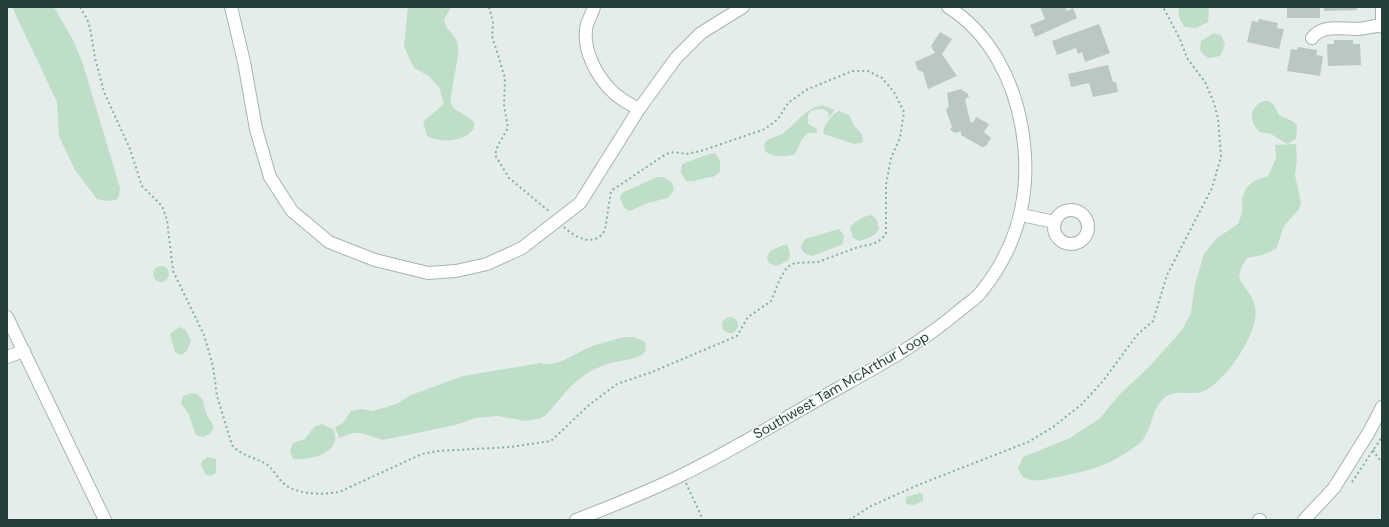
<svg xmlns="http://www.w3.org/2000/svg" width="1389" height="527" viewBox="0 0 1389 527" font-family="'DM Sans',sans-serif">
  <style>
    .green { fill: #bedec8 }
    .building { fill: #b9c8c3 }
    .lines { fill: none; stroke-linecap: round; stroke-linejoin: round }
    .minor-casing { stroke: #a7b5b1; stroke-width: 14 }
    .tertiary-casing { stroke: #a7b5b1; stroke-width: 14 }
    .path { stroke: #85b0a6; stroke-width: 2; stroke-dasharray: 2 3; stroke-linecap: butt }
    .minor { stroke: #fff; stroke-width: 12 }
    .tertiary { stroke: #fff; stroke-width: 12 }
    .labels { text-anchor: middle; stroke-width: 3.5; stroke-linejoin: round; paint-order: stroke }
    .street-label { font-size: 14px; fill: #243f39; stroke: #f5faf8 }
  </style>
  <rect width="100%" height="100%" fill="#e4edea"/>
  <g class="green">
    <path d="M12 7H54L74 42 82 61 120 188 119 196 116 200 106 201 97 199 75 170 59 136 57 102Z"/>
    <path d="M408 7H451L444 20C447 35 461 33 458 56 457 63 449 102 451 104 456 114 469 114 474 123V128C464 143 441 143 427 136L423 122 444 104 439 87 429 76 414 68 404 47Z"/>
    <path d="M1179 7H1208L1209 11 1208 22 1196 28 1185 27C1180 21 1177 15 1179 7Z"/>
    <path d="M1214 33 1221 35 1225 45 1220 56 1209 58 1204 55 1200 50 1201 41Z"/>
    <path d="M1263 101H1268L1273 104 1279 115 1294 122 1297 126 1296 139 1287 144 1271 134 1259 132C1250 121 1248 108 1263 101Z"/>
    <path d="M822 105 835 110 829 117 828 112 823 109 813 110 808 114V124L817 129V133H808L802 139 795 154C786 157 772 158 765 151L764 145C767 137 775 138 782 134 797 124 802 110 822 105Z"/>
    <path d="M839 111 849 115 855 127 862 134 863 141 861 143 854 144 824 134C821 128 833 113 839 111Z"/>
    <path d="M1296 144 1297 159 1295 175 1301 203 1299 209 1284 226 1276 249 1262 255 1247 258 1241 268 1239 278C1244 287 1253 296 1255 307 1261 331 1225 382 1204 391 1191 397 1175 387 1163 399 1151 411 1152 430 1141 442 1137 446 1131 449 1126 453 1104 467 1083 472 1058 477 1048 479 1034 483 1025 478 1021 476 1020 472 1018 468L1023 457 1068 439 1099 419 1121 393 1150 366 1182 330 1191 313 1195 284 1204 254 1217 238 1238 224 1242 213V199L1246 188 1254 181 1268 176 1276 159 1275 145Z"/>
    <path d="M712 153 716 154 720 162V172L713 177C703 176 696 183 686 181L681 173 682 164Z"/>
    <path d="M657 177H663L672 182 674 190 668 198 647 203 630 211 624 208 620 198 622 193Z"/>
    <path d="M870 215C875 217 877 219 878 225 881 235 867 238 860 241L853 238 850 228C853 222 862 217 870 215Z"/>
    <path d="M839 229 844 235 843 244 812 256C806 254 802 253 801 246L805 239Z"/>
    <path d="M783 245H787C790 250 791 256 788 261L776 266 769 263 767 257 770 251Z"/>
    <circle cx="161" cy="274" r="8"/>
    <circle cx="730" cy="325" r="8"/>
    <path d="M179 327 186 330 191 341 187 351 181 355 175 352 170 334Z"/>
    <path d="M625 337H634L645 342 646 350 643 354C632 361 619 360 607 364 576 375 566 392 546 415L541 418 525 421 498 416 476 418 455 425 383 440 361 433H352L339 438 335 427 343 423 351 411 362 409 373 411 396 404 411 395 463 376 540 363C556 369 580 350 595 345 604 342 615 340 625 337Z"/>
    <path d="M192 393C205 395 203 405 207 415 209 419 212 423 214 427L210 434 203 437 196 435 188 413 181 403 183 396Z"/>
    <path d="M322 424 333 429C345 452 310 461 293 459L290 451 293 443 305 439 314 427Z"/>
    <path d="M208 457 216 459V473L211 476 205 474 201 465 202 461Z"/>
    <path d="M921 493 923 494V501L913 505 906 504V497Z"/>
  </g>
  <g class="building">
    <path d="M1040 7H1065L1067 11 1073 8 1077 18 1035 37 1030 25 1045 19Z"/>
    <rect x="1287" y="7" width="33" height="11"/>
    <path d="M1324 7H1357V10L1324 11Z"/>
    <path d="M1259 19 1278 23 1277 28 1284 29 1279 49 1247 42 1252 21 1258 22Z"/>
    <path d="M1099 24 1110 53 1085 62 1082 52 1078 54 1076 48 1057 55 1052 41Z"/>
    <path d="M940 32 952 39 942 54 957 76 928 89 923 72 918 70 915 62 935 53 931 46Z"/>
    <path d="M1334 40H1353V44H1360L1361 65 1328 66 1327 44H1334Z"/>
    <path d="M1298 47 1317 50 1316 55 1323 56 1320 76 1287 71 1291 49 1297 50Z"/>
    <path d="M1108 65 1113 82H1116L1118 92 1093 97 1089 83 1071 87 1068 74Z"/>
    <path d="M961 89 968 94 969 97 965 99 970 121 973 123 976 117 989 124 984 132 991 138 986 146 982 147 961 135V131L955 133 950 130 952 127 946 110 949 106 947 93Z"/>
  </g>
  <g class="lines">
    <g class="minor-casing">
      <g id="minor">
        <path d="M231 7 244 62 256 129 270 177 292 211 329 242 375 260 428 273 456 271 487 264 522 248 580 203 639 109 676 58 701 33 743 7"/>
        <path d="M594 7C592 13 589 19 587 24 581 49 597 78 615 94 622 100 631 105 639 109"/>
        <path d="M1312 38C1322 24 1341 29 1356 29 1365 29 1373 26 1382 25"/>
        <circle cx="1071" cy="227" r="17"/>
        <path d="M1021 215 1055 222"/>
        <path d="M7 317 105 520"/>
        <path d="M7 357 24 351"/>
        <path d="M576 520C612 506 648 492 682 475 735 449 786 417 837 389 880 365 923 342 960 310 967 304 976 299 981 292 1020 244 1032 189 1022 129 1014 81 990 33 948 7"/>
        <path d="M1259 520H1260"/>
      </g>
    </g>
    <g class="tertiary-casing">
      <g id="tertiary">
        <path d="M1382 7V27"/>
        <path d="M1304 520 1334 488 1369 432 1382 407"/>
      </g>
    </g>
    <g class="path">
      <path d="M80 7 87 19 90 28 95 58 104 92 130 149 142 186 162 206 167 220 173 271 204 335 213 366 217 396 232 445C242 457 257 457 269 466 274 471 278 478 283 483 297 495 322 495 339 492L422 454 437 451 511 447 551 441 589 405 617 384 652 372 737 336 748 317 771 301 780 279 787 267 795 263 818 262 858 247 873 244 882 239 886 233V185L891 158 900 138 904 112 894 92 882 78 868 71H852L806 90 788 103 778 119 765 129 701 151 686 154 674 152 666 154 611 191 605 230C595 248 575 238 564 227"/>
      <path d="M489 7 493 22 492 36 505 78 504 105 508 128 498 145 495 155 509 178 550 212"/>
      <path d="M1373 450 1382 463"/>
      <path d="M1352 482 1382 437"/>
      <path d="M686 483 703 520"/>
      <path d="M849 520 871 506 918 485 1028 442 1053 427 1081 405 1103 381 1137 335 1153 321 1167 275 1212 188 1221 157 1218 118 1214 103 1205 82 1187 58 1180 39 1163 7"/>
    </g>
    <use href="#minor" class="minor"/>
    <use href="#tertiary" class="tertiary"/>
  </g>
  <g class="labels">
    <g class="street-label">
      <text transform="translate(841 385) rotate(-30)" y="5">Southwest Tam McArthur Loop</text>
    </g>
  </g>
  <rect width="1389" height="527" fill="none" stroke="#243f39" stroke-width="16"/>
</svg>
